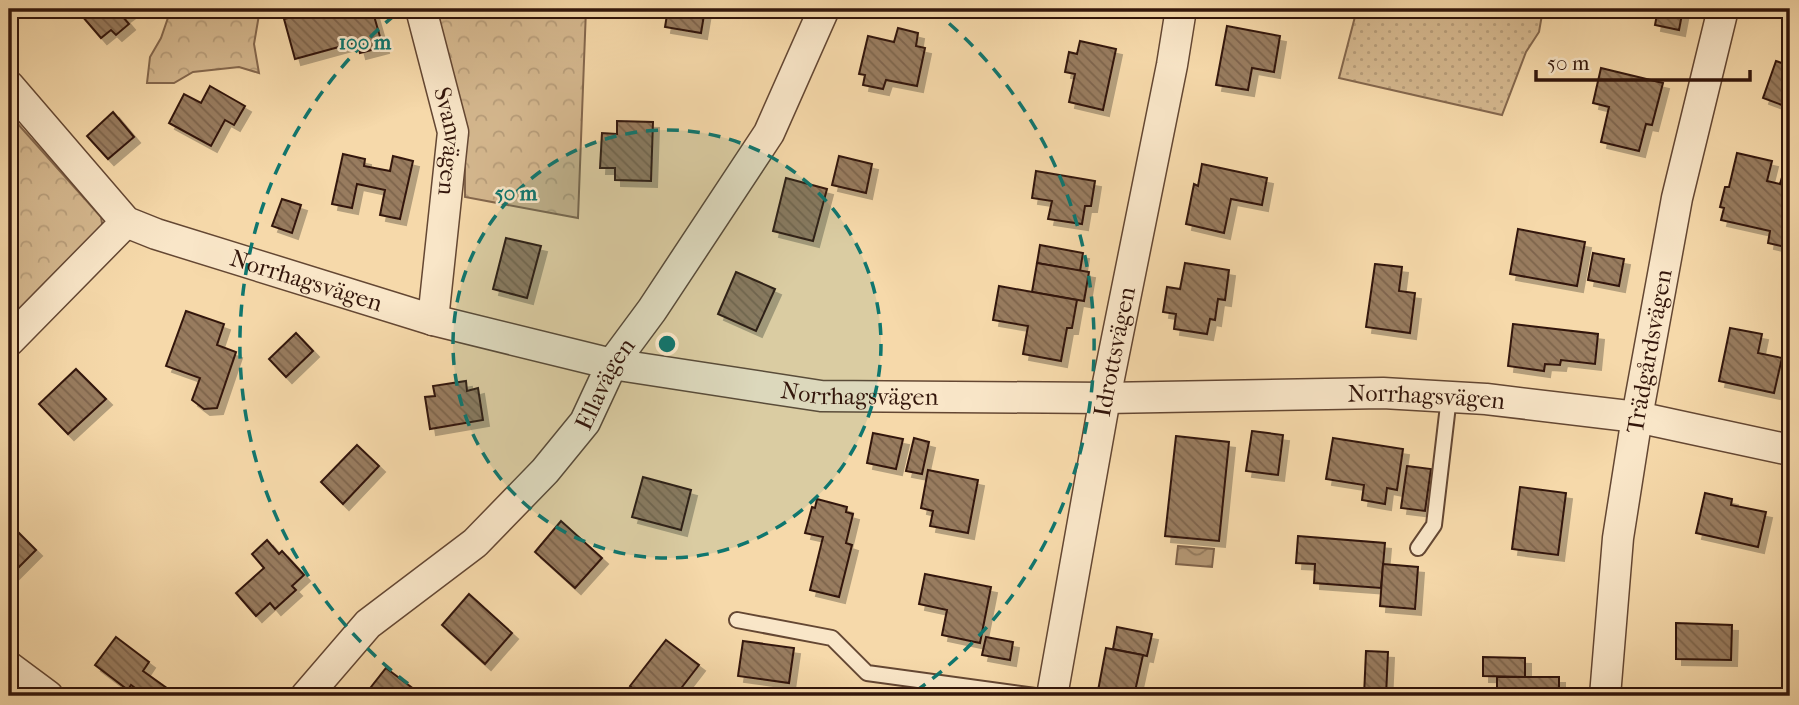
<svg xmlns="http://www.w3.org/2000/svg" width="1799" height="705" viewBox="0 0 1799 705" font-family="'IM FELL French Canon',serif">
  <style>
    .green { fill: url(#green-dots); stroke: #84674d; stroke-width: 2 }
    .forest { fill: url(#forest-crowns); stroke: #84674d; stroke-width: 2 }
    .water { fill: url(#water-waves); stroke: #80634a; stroke-width: 2 }
    .building { fill: url(#building-back-hatch); stroke: #33160b; stroke-width: 2; filter: url(#shadow) }
    .lines { fill: none; stroke-linecap: round; stroke-linejoin: round }
    .service-casing { stroke: #644733; stroke-width: 18 }
    .minor-casing { stroke: #644733; stroke-width: 33 }
    .service { stroke: #f9e6c8; stroke-width: 14 }
    .minor { stroke: #f9e6c8; stroke-width: 30 }
    .ring { fill: none; stroke: #0f766e; stroke-width: 3.5; stroke-dasharray: 12 9 }
    .labels { text-anchor: middle; stroke-width: 5; stroke-linejoin: round; paint-order: stroke }
    .street-label { font-size: 24px; fill: #33160b; stroke: #f9e6c8 }
    .centre { fill: #0f766e; stroke: #f9e6c8; stroke-width: 3.5 }
    .ring-label { font-size: 21px; text-anchor: middle; font-weight: bold; fill: #0f766e; stroke: #f9e6c8; stroke-width: 5; stroke-linejoin: round; paint-order: stroke }
  </style>
  <defs>
    <pattern id="green-dots" width="8" height="8" patternUnits="userSpaceOnUse" patternTransform="scale(1.75)"><rect width="8" height="8" fill="#d5b88f"/><path d="M2 2h.1M6 6h.1" fill="none" stroke="#b79d7a" stroke-width="1.8" stroke-linecap="round"/></pattern>
    <pattern id="forest-crowns" width="20" height="18" patternUnits="userSpaceOnUse" patternTransform="scale(1.75)"><rect width="20" height="18" fill="#d5b88f"/><path d="M2 6a3 3 0 1 1 6 0M12 15a3 3 0 1 1 6 0" fill="none" stroke="#b79d7a"/></pattern>
    <pattern id="water-waves" width="16" height="10" patternUnits="userSpaceOnUse" patternTransform="scale(1.75)"><rect width="16" height="10" fill="#b49774"/><path d="M0 5q4-4 8 0t8 0" fill="none" stroke="#937a5d"/></pattern>
    <pattern id="building-back-hatch" width="6" height="6" patternUnits="userSpaceOnUse" patternTransform="scale(1.75)"><rect width="6" height="6" fill="#987b5e"/><path d="M-1 5l2 2M0 0l6 6M5-1l2 2" fill="none" stroke="#7d644c"/></pattern>
    <filter id="shadow"><feDropShadow dx="6" dy="6" stdDeviation="0" flood-color="#0004"/></filter>
  </defs>
  <rect width="100%" height="100%" fill="#f6d9aa"/>
  <filter id="stains"><feTurbulence type="fractalNoise" baseFrequency=".00286" numOctaves="4"/><feColorMatrix values="0 0 0 0 .2 0 0 0 0 .09 0 0 0 0 .02 0 0 0 .5 -.17"/></filter>
  <radialGradient id="worn" r=".72"><stop offset=".6" stop-color="#630" stop-opacity="0"/><stop offset="1" stop-color="#630" stop-opacity=".3"/></radialGradient>
  <path class="green" d="M1357 9H1543L1539 32 1526 52 1502 115 1339 78Z"/>
  <g class="forest">
    <path d="M171 9H260L254 44 259 73 239 67 193 72 174 83H147L150 57 161 38Z"/>
    <path d="M428 9H586L578 218 465 197V160Z"/>
    <path d="M9 114 101 217 103 229 9 331Z"/>
  </g>
  <path class="water" d="M1178 546 1214 549 1212 567 1176 564Z"/>
  <g class="building">
    <path d="M76 9H134L123 17 129 24 116 35 111 30 101 38Z"/>
    <path d="M323 9H372L383 47 360 53 357 42 295 59 284 19Z"/>
    <path d="M668 9H705L701 33 665 27Z"/>
    <path d="M1658 9H1683L1679 30 1655 25Z"/>
    <path d="M1227 26 1280 36 1274 72 1252 68 1248 90 1216 85Z"/>
    <path d="M898 28 918 33 916 46 925 48 917 86 886 80 883 89 863 85 865 75 859 74 868 36 894 42Z"/>
    <path d="M1080 41 1116 49 1103 110 1069 102 1075 74 1065 72 1069 52 1077 54Z"/>
    <path d="M1776 61 1790 66V108L1763 98Z"/>
    <path d="M1601 68 1663 83 1652 125 1646 124 1639 151 1601 142 1609 107 1593 103Z"/>
    <path d="M210 86 245 106 234 125 225 120 211 146 169 123 184 94 201 103Z"/>
    <path d="M113 112 134 137 108 159 87 136Z"/>
    <path d="M617 121 653 122 651 181 615 180V168H600L602 133 617 134Z"/>
    <path d="M1737 153 1772 161 1767 181 1780 184 1783 174 1790 176V248L1768 243 1770 231 1721 220 1724 208 1720 207 1725 187H1729Z"/>
    <path d="M343 154 365 159 364 166 390 171 393 156 413 161 400 219 380 215 385 190 357 184 352 208 332 204Z"/>
    <path d="M839 156 872 164 866 193 832 185Z"/>
    <path d="M1202 164 1267 178 1262 205 1231 199 1224 233 1186 224 1194 184 1198 186Z"/>
    <path d="M1036 171 1095 181 1091 206H1085L1082 224 1048 219 1052 201 1032 198Z"/>
    <path d="M786 178 827 189 813 241 773 231Z"/>
    <path d="M282 199 301 205 292 233 272 226Z"/>
    <path d="M1518 229 1585 242 1577 286 1510 274Z"/>
    <path d="M506 238 541 246 527 298 493 289Z"/>
    <path d="M1040 245 1083 253 1080 271 1037 263Z"/>
    <path d="M1593 253 1624 259 1619 286 1588 280Z"/>
    <path d="M1037 263 1089 272 1084 301 1032 292Z"/>
    <path d="M1185 263 1229 270 1225 300 1218 299 1215 320 1210 319 1207 334 1174 329 1176 314 1163 312 1167 287 1180 289Z"/>
    <path d="M1375 264 1402 267 1399 291 1415 293 1410 333 1366 327Z"/>
    <path d="M736 272 775 289 756 331 718 314Z"/>
    <path d="M999 286 1077 300 1072 328H1067L1061 361 1023 354 1028 326 993 320Z"/>
    <path d="M186 311 224 324 217 345 236 352 217 408 204 409 192 400 200 378 166 366Z"/>
    <path d="M1513 324 1598 334 1595 364 1561 360 1560 365 1545 364 1544 371 1508 366Z"/>
    <path d="M1730 328 1762 334 1758 353 1782 358 1774 393 1719 381Z"/>
    <path d="M296 333 313 351 286 377 269 359Z"/>
    <path d="M76 369 106 399 68 434 39 404Z"/>
    <path d="M466 381 467 391 478 388 483 420 430 429 425 397 435 396 433 386Z"/>
    <path d="M1252 431 1283 435 1278 475 1246 471Z"/>
    <path d="M873 433 903 439 896 469 867 463Z"/>
    <path d="M1176 436 1229 442 1219 541 1165 536Z"/>
    <path d="M914 438 929 442 922 474 906 471Z"/>
    <path d="M1333 438 1403 449 1397 490 1387 488 1385 504 1362 500 1364 485 1326 479Z"/>
    <path d="M357 445 379 466 343 504 321 482Z"/>
    <path d="M1407 466 1431 469 1425 511 1401 508Z"/>
    <path d="M928 470 978 480 968 533 930 526 933 511 921 508Z"/>
    <path d="M643 477 691 490 681 530 632 517Z"/>
    <path d="M1520 487 1566 493 1558 555 1512 549Z"/>
    <path d="M1705 493 1732 499 1731 505 1766 512 1758 547 1696 533Z"/>
    <path d="M817 499 847 507 846 512 853 514 846 543 852 545 839 597 810 590 823 537 805 533 812 507 815 508Z"/>
    <path d="M561 521 602 558 575 588 535 552Z"/>
    <path d="M9 523 36 550 9 577Z"/>
    <path d="M1298 536 1385 543 1381 588 1314 583 1315 564 1296 563Z"/>
    <path d="M267 540 279 554 282 551 304 575 292 586 296 590 275 609 270 603 256 616 236 593 264 568 252 554Z"/>
    <path d="M1383 564 1418 567 1415 609 1380 606Z"/>
    <path d="M925 574 991 587 980 643 942 635 947 610 919 604Z"/>
    <path d="M469 594 512 633 485 664 442 625Z"/>
    <path d="M1676 623 1732 625 1731 660 1676 659Z"/>
    <path d="M1117 627 1152 634 1147 656 1113 649Z"/>
    <path d="M116 637 149 662 143 671 178 696H146L131 685 128 690 95 665Z"/>
    <path d="M986 637 1013 642 1010 660 982 655Z"/>
    <path d="M666 640 699 665 679 691 685 696H642L630 686Z"/>
    <path d="M743 641 794 648 789 683 738 676Z"/>
    <path d="M1106 648 1143 655 1134 696H1097Z"/>
    <path d="M1366 651 1388 652 1386 696H1364Z"/>
    <path d="M1483 657 1525 658V677L1483 676Z"/>
    <path d="M386 668 423 696H383L371 687Z"/>
    <rect x="1497" y="677" width="62" height="19"/>
  </g>
  <g class="lines">
    <g class="service-casing">
      <g id="service">
        <path d="M1418 548 1434 525 1449 397"/>
        <path d="M737 620 832 638 867 673 1035 696"/>
      </g>
    </g>
    <g class="minor-casing">
      <g id="minor">
        <path id="s1" d="M421 9 453 132 433 320"/>
        <path id="s2" d="M9 86 126 222 156 234 433 320 612 364 821 396 1105 398 1383 393 1486 399 1637 417 1790 450"/>
        <path d="M9 341 126 222"/>
        <path d="M9 667 48 696"/>
        <path id="s3" d="M306 696 368 624 475 543 545 471 585 422 612 364 652 310 769 133 824 9"/>
        <path id="s4" d="M1052 696 1105 398 1172 65 1181 9"/>
        <path id="s5" d="M1605 696 1618 538 1637 417 1677 198 1723 9"/>
      </g>
    </g>
    <use href="#service" class="service"/>
    <use href="#minor" class="minor"/>
  </g>
  <circle cx="667" cy="344" r="214" fill="#0f766e" fill-opacity=".12"/>
  <g class="ring">
    <circle cx="667" cy="344" r="214"/>
    <path d="M425 696A427 427 0 0 1 401 10M933 10A427 427 0 0 1 909 696"/>
  </g>
  <g class="labels">
    <g class="street-label">
      <text dy="8" stroke="none"><textPath href="#s1" startOffset="136">Svanvägen</textPath></text>
      <text dy="8" stroke="none"><textPath href="#s2" startOffset="369">Norrhagsvägen</textPath></text>
      <text dy="8" stroke="none"><textPath href="#s5" startOffset="348">Trädgårdsvägen</textPath></text>
      <text dy="8" stroke="none"><textPath href="#s4" startOffset="350">Idrottsvägen</textPath></text>
      <text dy="8" stroke="none"><textPath href="#s3" startOffset="436">Ellavägen</textPath></text>
      <text dy="8" stroke="none"><textPath href="#s2" startOffset="936">Norrhagsvägen</textPath></text>
      <text dy="8" stroke="none"><textPath href="#s2" startOffset="1503">Norrhagsvägen</textPath></text>
    </g>
  </g>
  <circle cx="667" cy="344" r="10" class="centre"/>
  <g class="ring-label">
    <text x="365" y="49">100 m</text>
    <text x="516" y="200">50 m</text>
  </g>
  <rect width="1799" height="705" fill="none" stroke="#f6d9aa" stroke-width="35"/>
  <rect x="10" y="10" width="1778" height="684" fill="none" stroke="#33160b" stroke-width="3.5"/>
  <rect x="18" y="18" width="1764" height="670" fill="none" stroke="#33160b" stroke-width="2"/>
  <path d="M1536 70v10h214v-10" fill="none" stroke="#33160b" stroke-width="3.5"/>
  <text x="1547" y="70" font-size="21" fill="#33160b" stroke="#f9e6c8" stroke-width="5" paint-order="stroke">50 m</text>
  <rect width="100%" height="100%" filter="url(#stains)"/>
  <rect width="100%" height="100%" fill="url(#worn)"/>
</svg>
